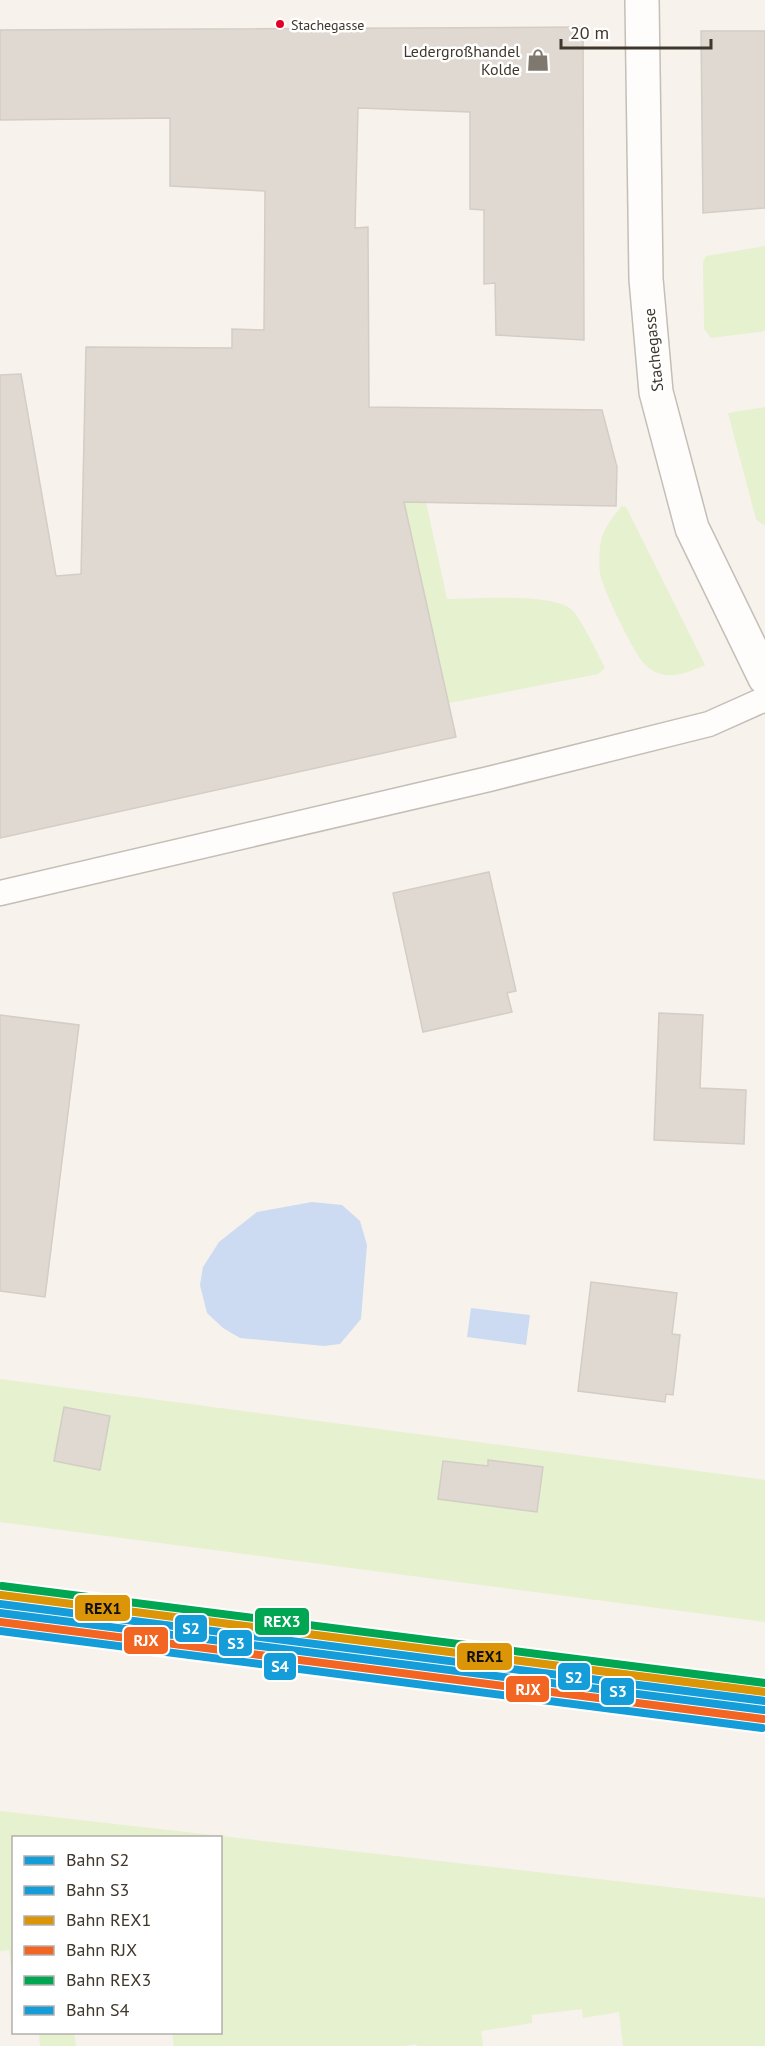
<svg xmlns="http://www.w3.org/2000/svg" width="765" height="2046" viewBox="0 0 765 2046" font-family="'PT Sans',sans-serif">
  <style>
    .green { fill: #e5f1cf }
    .water { fill: #ccdbf2 }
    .building { fill: #dfd9d1; stroke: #d4cdc6; stroke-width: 1.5 }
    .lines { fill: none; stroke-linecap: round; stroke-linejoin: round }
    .lane-casing { stroke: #c4beb7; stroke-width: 27 }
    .street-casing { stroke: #c4beb7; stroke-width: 36 }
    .lane { stroke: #fefdfc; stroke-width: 24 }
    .street { stroke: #fefdfc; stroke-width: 33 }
    .rail-1-casing { stroke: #fff; stroke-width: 12 }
    .rail-2-casing { stroke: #fff; stroke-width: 12 }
    .rail-3-casing { stroke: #fff; stroke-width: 12 }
    .rail-4-casing { stroke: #fff; stroke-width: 12 }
    .rail-5-casing { stroke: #fff; stroke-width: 12 }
    .rail-6-casing { stroke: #fff; stroke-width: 12 }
    .rail-1 { stroke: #159dd9; stroke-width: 8 }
    .rail-2 { stroke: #159dd9; stroke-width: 8 }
    .rail-3 { stroke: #db9507; stroke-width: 8 }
    .rail-4 { stroke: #f26522; stroke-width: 8 }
    .rail-5 { stroke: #00a651; stroke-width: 8 }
    .rail-6 { stroke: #159dd9; stroke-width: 8 }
    .bus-dot { fill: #e4002b; stroke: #fff; stroke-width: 2 }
    .labels { text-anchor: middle; stroke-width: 5; stroke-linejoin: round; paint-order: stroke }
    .bus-label { font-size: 14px; fill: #3f372c; stroke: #fff; text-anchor: start }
    .poi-label { font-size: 16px; fill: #3f372c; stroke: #fff; text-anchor: end }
    .street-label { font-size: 16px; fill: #3f372c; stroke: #fff }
    .line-badge { stroke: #fff; stroke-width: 2 }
    .badge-label { font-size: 16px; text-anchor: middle; font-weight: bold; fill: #fff }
    .pale-badge-label { font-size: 16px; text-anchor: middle; font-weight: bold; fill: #111 }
  </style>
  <rect width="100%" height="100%" fill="#f7f2ec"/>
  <g class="green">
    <path d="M765 246V331L711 338 704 329 703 262 706 256Z"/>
    <path d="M765 407V525L762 524 756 519 728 413Z"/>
    <path d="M404 502H426L447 599C474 599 556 592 573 611 583 622 597 653 605 668L598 674 449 703Z"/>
    <path d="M622 506 626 507 705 665C691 671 676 678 661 674 653 672 647 667 642 661 631 647 604 591 600 574 599 564 599 546 602 537 606 525 614 516 622 506Z"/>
    <path d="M0 1379 765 1480V1622L0 1522Z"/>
    <path d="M0 1811 765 1898V2046H623L619 2012 583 2018 582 2009 532 2015V2023L481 2031 483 2046H417L416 2044 405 2046H174L172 2033 220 2032V1838H14L13 1983 9 1950 0 1951Z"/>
    <path d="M39 2033H74L76 2046H40Z"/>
  </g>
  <g class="water">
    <path d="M312 1202 342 1205 360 1221 367 1245 361 1319 340 1344 324 1346 240 1338 223 1328 207 1313 200 1285 203 1267 219 1242 257 1212Z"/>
    <path d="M471 1308 530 1315 526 1345 467 1337Z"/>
  </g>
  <g class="building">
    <path d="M583 27 584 340 496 335 495 283 484 284V210L470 209V112L358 108 355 228 368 227 369 407 602 410 617 467 616 506 404 502 456 737 0 838V375L21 374 56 576 81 574 86 347 232 348V329L264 330 265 191 170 186V118L0 120V30Z"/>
    <path d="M701 31H765V208L703 213Z"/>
    <path d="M489 872 516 991 507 993 512 1012 423 1032 393 893Z"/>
    <path d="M659 1013 703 1015 700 1088 746 1090 744 1144 654 1140Z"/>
    <path d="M0 1015 79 1025 45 1297 0 1291Z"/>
    <path d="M591 1282 677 1293 672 1334 680 1335 673 1395 666 1394 665 1402 578 1391Z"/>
    <path d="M64 1407 110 1416 100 1470 54 1461Z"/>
    <path d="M488 1460 543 1467 537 1512 438 1499 443 1461 488 1466Z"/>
  </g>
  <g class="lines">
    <g class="lane-casing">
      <path id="lane" d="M0 893 489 779 709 724 765 699"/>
    </g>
    <g class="street-casing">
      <path id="street" d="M642 0 646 279 656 392 692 528 765 678"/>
    </g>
    <use href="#lane" class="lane"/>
    <use href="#street" class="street"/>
    <g class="rail-1-casing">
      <path id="rail-1" d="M0 1604 765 1701"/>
    </g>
    <g class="rail-2-casing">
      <path id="rail-2" d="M0 1613 764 1710"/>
    </g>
    <g class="rail-3-casing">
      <path id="rail-3" d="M1 1595 765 1692"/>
    </g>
    <g class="rail-4-casing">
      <path id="rail-4" d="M0 1622 763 1719"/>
    </g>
    <g class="rail-5-casing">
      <path id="rail-5" d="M2 1586 765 1683"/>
    </g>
    <g class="rail-6-casing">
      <path id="rail-6" d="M0 1631 762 1728"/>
    </g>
    <use href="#rail-1" class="rail-1"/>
    <use href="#rail-2" class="rail-2"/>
    <use href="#rail-3" class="rail-3"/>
    <use href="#rail-4" class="rail-4"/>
    <use href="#rail-5" class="rail-5"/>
    <use href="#rail-6" class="rail-6"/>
  </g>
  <defs>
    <g id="shop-bare" transform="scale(1.8)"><path d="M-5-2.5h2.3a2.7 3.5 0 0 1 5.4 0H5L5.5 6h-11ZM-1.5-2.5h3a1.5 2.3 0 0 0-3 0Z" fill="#7f786f" stroke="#fff" stroke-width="2.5" paint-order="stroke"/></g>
  </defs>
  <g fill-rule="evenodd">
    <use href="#shop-bare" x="538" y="60"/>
  </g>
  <circle class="bus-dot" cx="280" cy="24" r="5"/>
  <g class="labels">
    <g class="bus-label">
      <text x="291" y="30">Stachegasse</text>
    </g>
    <g class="poi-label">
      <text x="520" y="57">Ledergroßhandel<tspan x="520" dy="18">Kolde</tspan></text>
    </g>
    <g class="street-label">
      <text transform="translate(653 350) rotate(-96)" y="6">Stachegasse</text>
    </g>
  </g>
  <g class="line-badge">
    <rect x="74" y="1594" width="57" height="28" rx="6" fill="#db9507"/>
    <rect x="254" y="1607" width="56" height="29" rx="6" fill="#00a651"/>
    <rect x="174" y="1614" width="34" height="29" rx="6" fill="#159dd9"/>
    <rect x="123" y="1626" width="46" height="29" rx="6" fill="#f26522"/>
    <rect x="218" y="1629" width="35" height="28" rx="6" fill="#159dd9"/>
    <rect x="456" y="1642" width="57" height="29" rx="6" fill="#db9507"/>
    <rect x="263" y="1652" width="34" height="29" rx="6" fill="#159dd9"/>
    <rect x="557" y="1662" width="34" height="29" rx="6" fill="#159dd9"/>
    <rect x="505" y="1675" width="45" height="28" rx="6" fill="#f26522"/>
    <rect x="600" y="1677" width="35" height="29" rx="6" fill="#159dd9"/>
  </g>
  <g class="badge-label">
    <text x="282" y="1627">REX3</text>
    <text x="191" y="1634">S2</text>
    <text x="146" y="1646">RJX</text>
    <text x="236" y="1649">S3</text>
    <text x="280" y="1672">S4</text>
    <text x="574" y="1683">S2</text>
    <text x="528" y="1695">RJX</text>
    <text x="618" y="1697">S3</text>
  </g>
  <g class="pale-badge-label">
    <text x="103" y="1614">REX1</text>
    <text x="485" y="1662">REX1</text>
  </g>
  <rect x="12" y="1836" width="210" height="198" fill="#ffffff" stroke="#b2afab" stroke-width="1.5"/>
  <rect x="24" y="1856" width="30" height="9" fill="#159dd9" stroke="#b2afab" stroke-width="1.5"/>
  <text x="66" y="1866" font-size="18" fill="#3f372c">Bahn S2</text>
  <rect x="24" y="1886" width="30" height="9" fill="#159dd9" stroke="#b2afab" stroke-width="1.5"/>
  <text x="66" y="1896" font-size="18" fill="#3f372c">Bahn S3</text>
  <rect x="24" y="1916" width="30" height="9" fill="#db9507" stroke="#b2afab" stroke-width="1.5"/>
  <text x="66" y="1926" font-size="18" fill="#3f372c">Bahn REX1</text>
  <rect x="24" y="1946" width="30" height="9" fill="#f26522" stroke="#b2afab" stroke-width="1.5"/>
  <text x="66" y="1956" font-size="18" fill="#3f372c">Bahn RJX</text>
  <rect x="24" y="1976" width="30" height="9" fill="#00a651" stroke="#b2afab" stroke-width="1.5"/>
  <text x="66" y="1986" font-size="18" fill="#3f372c">Bahn REX3</text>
  <rect x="24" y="2006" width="30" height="9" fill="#159dd9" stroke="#b2afab" stroke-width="1.5"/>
  <text x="66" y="2016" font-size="18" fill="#3f372c">Bahn S4</text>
  <path d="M561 39v9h150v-9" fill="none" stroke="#3f372c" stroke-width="3"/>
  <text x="570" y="39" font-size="18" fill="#3f372c" stroke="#ffffff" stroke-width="4.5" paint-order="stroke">20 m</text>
</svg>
